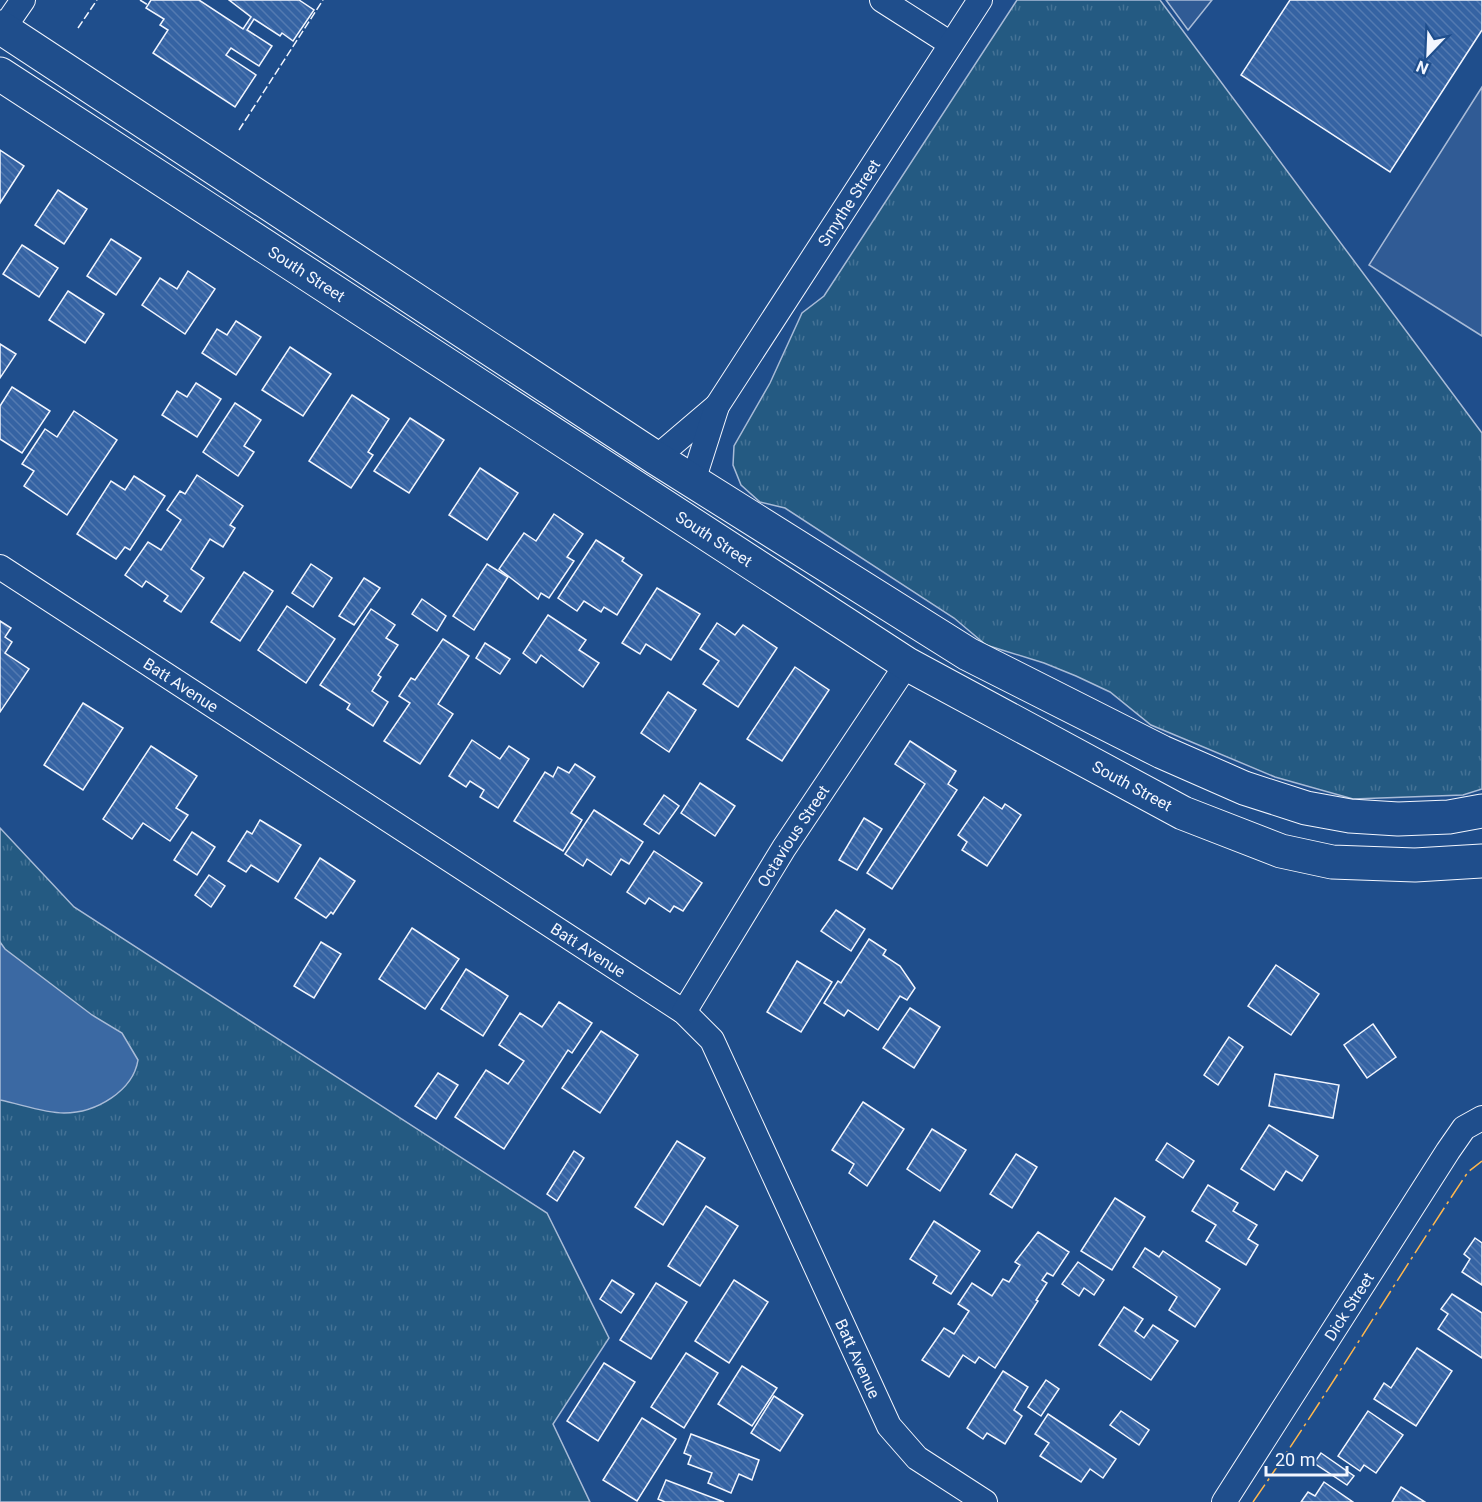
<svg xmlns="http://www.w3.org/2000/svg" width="1482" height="1502" viewBox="0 0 1482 1502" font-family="Roboto,sans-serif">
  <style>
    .grass { fill: url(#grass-tufts); stroke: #a8bbd7; stroke-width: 1.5 }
    .parking { fill: #305b95; stroke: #a8bbd7; stroke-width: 1.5 }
    .water { fill: #3b69a3; stroke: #a8bbd7; stroke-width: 1.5 }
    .building { fill: url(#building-back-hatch); stroke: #f2f6ff; stroke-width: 1.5 }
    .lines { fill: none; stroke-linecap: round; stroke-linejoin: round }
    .street-casing { stroke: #f2f6ff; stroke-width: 26 }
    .secondary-casing { stroke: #f2f6ff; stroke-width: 35 }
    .street { stroke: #1f4e8c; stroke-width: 24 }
    .secondary { stroke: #1f4e8c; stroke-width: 33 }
    .fence { stroke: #f2f6ff; stroke-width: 1.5; stroke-dasharray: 8 3; stroke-linecap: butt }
    .power { stroke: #ffb74d; stroke-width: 1.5; stroke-dasharray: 21 4.5 3 4.5; stroke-linecap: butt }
    .labels { text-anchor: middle; stroke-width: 4.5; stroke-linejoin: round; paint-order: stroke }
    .street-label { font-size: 16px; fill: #f2f6ff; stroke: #1f4e8c }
  </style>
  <defs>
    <pattern id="grass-tufts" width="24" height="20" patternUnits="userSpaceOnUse" patternTransform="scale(1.5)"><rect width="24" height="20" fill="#245a82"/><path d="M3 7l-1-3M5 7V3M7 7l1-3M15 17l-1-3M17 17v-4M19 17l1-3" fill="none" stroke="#447295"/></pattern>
    <pattern id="building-back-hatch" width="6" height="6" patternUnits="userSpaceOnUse" patternTransform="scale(1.5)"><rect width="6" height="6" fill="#3563a3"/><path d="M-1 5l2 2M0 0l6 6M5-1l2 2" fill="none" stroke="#537ab1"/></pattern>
  </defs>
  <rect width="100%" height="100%" fill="#1f4e8c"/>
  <g class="grass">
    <path d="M1017 0H1160L1482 433V789L1463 795 1353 799 1275 777 1151 725 1110 692 1076 676 1044 663 986 645 954 618 785 508 760 502 741 485 733 465 734 446 770 383 802 313 824 296Z"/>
    <path d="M0 828 74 907 547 1213 609 1338 553 1424 590 1502H0Z"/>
  </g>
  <g class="parking">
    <path d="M1166 0H1212L1188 30Z"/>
    <path d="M1482 87V336L1369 265Z"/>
  </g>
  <path class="water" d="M0 942 5 949 92 1015 122 1033 138 1060C133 1091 96 1113 64 1113 44 1113 20 1104 0 1100Z"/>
  <g class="building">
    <path d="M151 0H199L243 29 251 17 229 0H299L314 10 293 41 282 33 280 36 254 19 247 30 272 46 259 66 231 48 226 55 256 75 235 107 153 53 168 30 160 25 164 19 146 8Z"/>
    <path d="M1290 0H1482V30L1390 172 1241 75Z"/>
    <path d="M0 150 24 166 0 203Z"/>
    <path d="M58 190 87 209 64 244 35 225Z"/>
    <path d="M111 239 141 258 116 295 87 276Z"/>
    <path d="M22 245 58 268 39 297 3 274Z"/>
    <path d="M188 271 215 289 185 334 142 305 160 278 177 289Z"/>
    <path d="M68 291 104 314 85 343 49 320Z"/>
    <path d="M236 321 261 337 236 375 202 353 217 329 227 335Z"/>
    <path d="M0 344 16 354 0 378Z"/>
    <path d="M290 347 331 374 303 416 262 390Z"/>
    <path d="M196 383 221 399 197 437 162 415 177 391 187 397Z"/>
    <path d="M12 387 50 411 22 453 0 439V406Z"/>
    <path d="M352 395 389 419 368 452 373 455 351 488 309 461Z"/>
    <path d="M235 403 261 420 244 446 254 452 238 476 203 452Z"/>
    <path d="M74 411 117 440 67 515 24 486 34 471 22 464 45 429 57 437Z"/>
    <path d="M410 418 444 440 409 493 374 471Z"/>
    <path d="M480 468 518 493 487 540 449 515Z"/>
    <path d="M197 475 243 506 230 525 235 528 223 547 210 539 191 569 204 578 181 612 164 601 168 596 146 581 142 587 125 575 148 542 161 550 181 520 167 510 180 491 185 494Z"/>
    <path d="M134 476 165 496 130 550 125 547 116 559 77 534 111 481 125 490Z"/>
    <path d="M554 514 583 534 567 557 574 561 549 598 541 593 538 599 499 569 524 533 536 541Z"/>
    <path d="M596 540 624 558 622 561 642 575 617 615 604 607 601 612 584 601 577 611 558 598Z"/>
    <path d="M311 564 332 578 313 607 292 593Z"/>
    <path d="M487 564 508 577 474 630 453 616Z"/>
    <path d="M244 572 273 591 240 641 211 622Z"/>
    <path d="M364 578 380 588 354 625 339 616Z"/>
    <path d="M657 588 700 614 671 660 646 644 640 654 622 643Z"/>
    <path d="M422 599 446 616 437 631 412 614Z"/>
    <path d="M287 606 335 639 306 683 258 650Z"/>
    <path d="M371 609 395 625 386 638 398 645 378 675 381 677 372 691 388 702 373 726 347 709 350 704 320 685Z"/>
    <path d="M548 615 586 640 579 650 599 663 583 687 541 655 536 663 523 653Z"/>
    <path d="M0 621 11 628 5 637 12 642 5 653 29 669 0 712Z"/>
    <path d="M717 623 735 635 743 625 777 648 738 707 703 684 719 661 700 649Z"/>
    <path d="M443 639 469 656 438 704 453 714 420 764 384 741 410 703 399 696 411 678 415 680Z"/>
    <path d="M485 643 510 659 500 674 476 658Z"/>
    <path d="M795 667 829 690 782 761 747 739Z"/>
    <path d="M668 692 696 710 669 752 641 733Z"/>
    <path d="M83 703 123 728 83 790 44 765Z"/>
    <path d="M472 740 500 759 509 746 529 759 498 808 480 797 484 790 470 781 466 787 449 776Z"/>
    <path d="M910 741 956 771 948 784 957 790 892 889 867 873 925 784 895 764Z"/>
    <path d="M151 746 197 776 176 808 188 815 170 841 143 823 132 839 103 819Z"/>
    <path d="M575 764 595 777 571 813 582 820 563 851 514 821 545 772 553 777 558 767 569 773Z"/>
    <path d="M700 783 735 806 715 836 681 813Z"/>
    <path d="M664 795 679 806 659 834 644 824Z"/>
    <path d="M984 797 1002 809 1005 804 1021 815 987 866 962 850 967 842 958 835Z"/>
    <path d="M594 810 643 842 629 864 621 859 611 875 587 859 583 866 565 854Z"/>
    <path d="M864 818 882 829 857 870 839 860Z"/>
    <path d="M260 820 301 845 278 882 251 865 246 872 228 861 247 831 252 834Z"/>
    <path d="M192 832 215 847 197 875 174 860Z"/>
    <path d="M654 851 702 883 683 911 674 906 670 912 649 898 645 904 627 892Z"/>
    <path d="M320 858 355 881 333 914 331 912 326 918 295 898Z"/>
    <path d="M209 875 225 886 211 907 195 895Z"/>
    <path d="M836 910 865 929 851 951 821 931Z"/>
    <path d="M412 928 459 959 425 1009 379 979Z"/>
    <path d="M869 939 886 950 883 955 900 966 915 988 907 1000 900 996 878 1030 848 1010 844 1016 824 1003 838 981 841 983Z"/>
    <path d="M321 942 341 954 314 998 294 986Z"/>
    <path d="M797 961 832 982 801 1032 767 1012Z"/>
    <path d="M1276 965 1319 994 1291 1035 1248 1006Z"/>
    <path d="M466 969 508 996 483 1036 441 1009Z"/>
    <path d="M559 1002 592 1023 572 1053 568 1050 504 1149 455 1117 486 1070 508 1084 524 1061 499 1045 520 1013 542 1027Z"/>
    <path d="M910 1008 940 1027 914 1068 883 1048Z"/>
    <path d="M1373 1024 1396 1057 1367 1078 1344 1045Z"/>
    <path d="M601 1031 638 1055 600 1113 562 1088Z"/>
    <path d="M1229 1037 1243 1047 1218 1085 1204 1075Z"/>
    <path d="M438 1073 458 1085 436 1119 415 1106Z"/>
    <path d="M1275 1074 1339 1085 1333 1118 1269 1106Z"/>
    <path d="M863 1102 904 1129 867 1186 849 1173 854 1164 832 1150Z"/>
    <path d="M1269 1125 1318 1156 1302 1181 1286 1171 1274 1190 1241 1169Z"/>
    <path d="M932 1129 966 1150 940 1191 907 1169Z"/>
    <path d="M677 1141 705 1158 663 1225 635 1207Z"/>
    <path d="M1167 1143 1194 1161 1183 1178 1156 1160Z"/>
    <path d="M574 1151 584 1158 557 1201 547 1194Z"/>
    <path d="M1016 1154 1037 1167 1012 1208 990 1194Z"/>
    <path d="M1208 1185 1238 1203 1233 1211 1257 1225 1248 1239 1258 1245 1246 1265 1206 1241 1216 1225 1192 1211Z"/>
    <path d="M1115 1198 1145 1217 1112 1270 1081 1251Z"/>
    <path d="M706 1206 738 1226 700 1286 668 1266Z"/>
    <path d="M934 1221 980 1251 951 1294 933 1283 937 1276 910 1259Z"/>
    <path d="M1038 1232 1069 1252 1053 1276 1047 1273 1042 1280 1047 1283 1036 1300 1038 1301 995 1368 979 1357 975 1363 963 1355 949 1377 922 1360 944 1328 954 1334 969 1311 958 1304 972 1283 992 1296 1003 1279 1009 1282 1020 1265 1015 1262Z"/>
    <path d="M1475 1238 1482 1243V1285L1462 1272 1470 1259 1464 1254Z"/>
    <path d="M1145 1248 1159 1257 1163 1251 1220 1289 1195 1327 1169 1310 1177 1297 1133 1267Z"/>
    <path d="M1078 1262 1104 1280 1094 1295 1084 1288 1079 1296 1062 1284Z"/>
    <path d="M612 1280 634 1294 621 1313 600 1299Z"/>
    <path d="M734 1280 768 1302 729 1363 695 1341Z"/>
    <path d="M656 1283 687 1302 651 1359 620 1340Z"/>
    <path d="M1452 1294 1482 1313V1358L1438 1329 1448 1314 1441 1309Z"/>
    <path d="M1124 1307 1143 1319 1135 1331 1144 1338 1153 1325 1178 1341 1151 1380 1099 1345Z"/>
    <path d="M1417 1348 1452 1371 1416 1426 1374 1399 1384 1383 1391 1388Z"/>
    <path d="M686 1353 718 1373 684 1428 651 1407Z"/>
    <path d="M604 1363 635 1382 598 1441 567 1421Z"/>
    <path d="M742 1366 777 1388 752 1426 718 1404Z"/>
    <path d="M1003 1371 1028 1387 1014 1410 1022 1416 1005 1444 987 1433 983 1439 967 1428Z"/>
    <path d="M1046 1380 1059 1389 1041 1416 1028 1407Z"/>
    <path d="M774 1396 803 1415 780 1451 751 1433Z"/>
    <path d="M1121 1411 1149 1430 1139 1445 1110 1425Z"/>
    <path d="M1368 1411 1403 1435 1376 1473 1364 1465 1360 1471 1338 1456Z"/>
    <path d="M1048 1414 1116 1459 1103 1478 1090 1469 1081 1482 1040 1456 1049 1443 1035 1434Z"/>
    <path d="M642 1418 676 1439 637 1501 603 1480Z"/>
    <path d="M691 1434 759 1460 752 1480 739 1474 731 1493 708 1483 712 1473 688 1464 691 1456 684 1453Z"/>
    <path d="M1321 1453 1354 1476 1347 1485 1314 1463Z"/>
    <path d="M666 1480 724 1502H665L658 1499Z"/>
    <path d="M1324 1482 1353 1502H1301L1308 1492 1315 1496Z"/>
    <path d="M1401 1487 1425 1502H1392Z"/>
  </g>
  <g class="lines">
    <g class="street-casing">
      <g id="street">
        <path d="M882 0 951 44"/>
        <path d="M3 29 23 0"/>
        <path d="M656 458 717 406"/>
        <path id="s1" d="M693 481 717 406 980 0"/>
        <path id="s2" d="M0 567 684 1012 712 1040 889 1426 917 1458 985 1502"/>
        <path id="s3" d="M684 1012 784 848 907 664"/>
        <path id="s4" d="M1224 1502 1448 1151 1464 1128 1482 1118"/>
      </g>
    </g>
    <g class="secondary-casing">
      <g id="secondary">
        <path d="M0 27 656 458 968 654 1162 752 1244 788 1306 808 1350 816 1398 819 1449 817 1482 811"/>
        <path id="s5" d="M0 74 907 664 1183 813 1281 851 1332 862 1415 865 1482 861"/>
      </g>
    </g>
    <use href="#street" class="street"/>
    <use href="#secondary" class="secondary"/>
    <g class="fence">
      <path d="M140 0 148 5"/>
      <path d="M78 28 97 0"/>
      <path d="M239 130 323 0"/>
    </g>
    <path class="power" d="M1253 1502C1328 1394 1395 1281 1468 1172L1482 1161"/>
  </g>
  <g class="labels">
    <g class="street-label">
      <text dy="6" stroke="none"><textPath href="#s1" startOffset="321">Smythe Street</textPath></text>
      <text dy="6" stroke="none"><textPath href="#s5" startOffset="366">South Street</textPath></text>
      <text dy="6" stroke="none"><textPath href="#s5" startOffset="852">South Street</textPath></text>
      <text dy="6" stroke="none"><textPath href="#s2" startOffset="216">Batt Avenue</textPath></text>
      <text dy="6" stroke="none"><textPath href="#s5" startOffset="1338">South Street</textPath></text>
      <text dy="6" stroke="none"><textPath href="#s3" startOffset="207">Octavious Street</textPath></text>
      <text dy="6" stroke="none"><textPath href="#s2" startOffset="702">Batt Avenue</textPath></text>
      <text dy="6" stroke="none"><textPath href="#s4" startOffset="232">Dick Street</textPath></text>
      <text dy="6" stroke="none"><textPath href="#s2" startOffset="1206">Batt Avenue</textPath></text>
    </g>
  </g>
  <g transform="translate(1428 54) rotate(203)" stroke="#1f4e8c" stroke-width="4.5" paint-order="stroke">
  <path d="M0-4.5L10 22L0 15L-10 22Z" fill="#f2f6ff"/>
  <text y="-9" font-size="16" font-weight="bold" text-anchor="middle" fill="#f2f6ff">N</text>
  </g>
  <path d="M1266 1466v9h81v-9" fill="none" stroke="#f2f6ff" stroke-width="3"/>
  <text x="1275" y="1466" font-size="18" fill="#f2f6ff" stroke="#1f4e8c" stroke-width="4.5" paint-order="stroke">20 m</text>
</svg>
